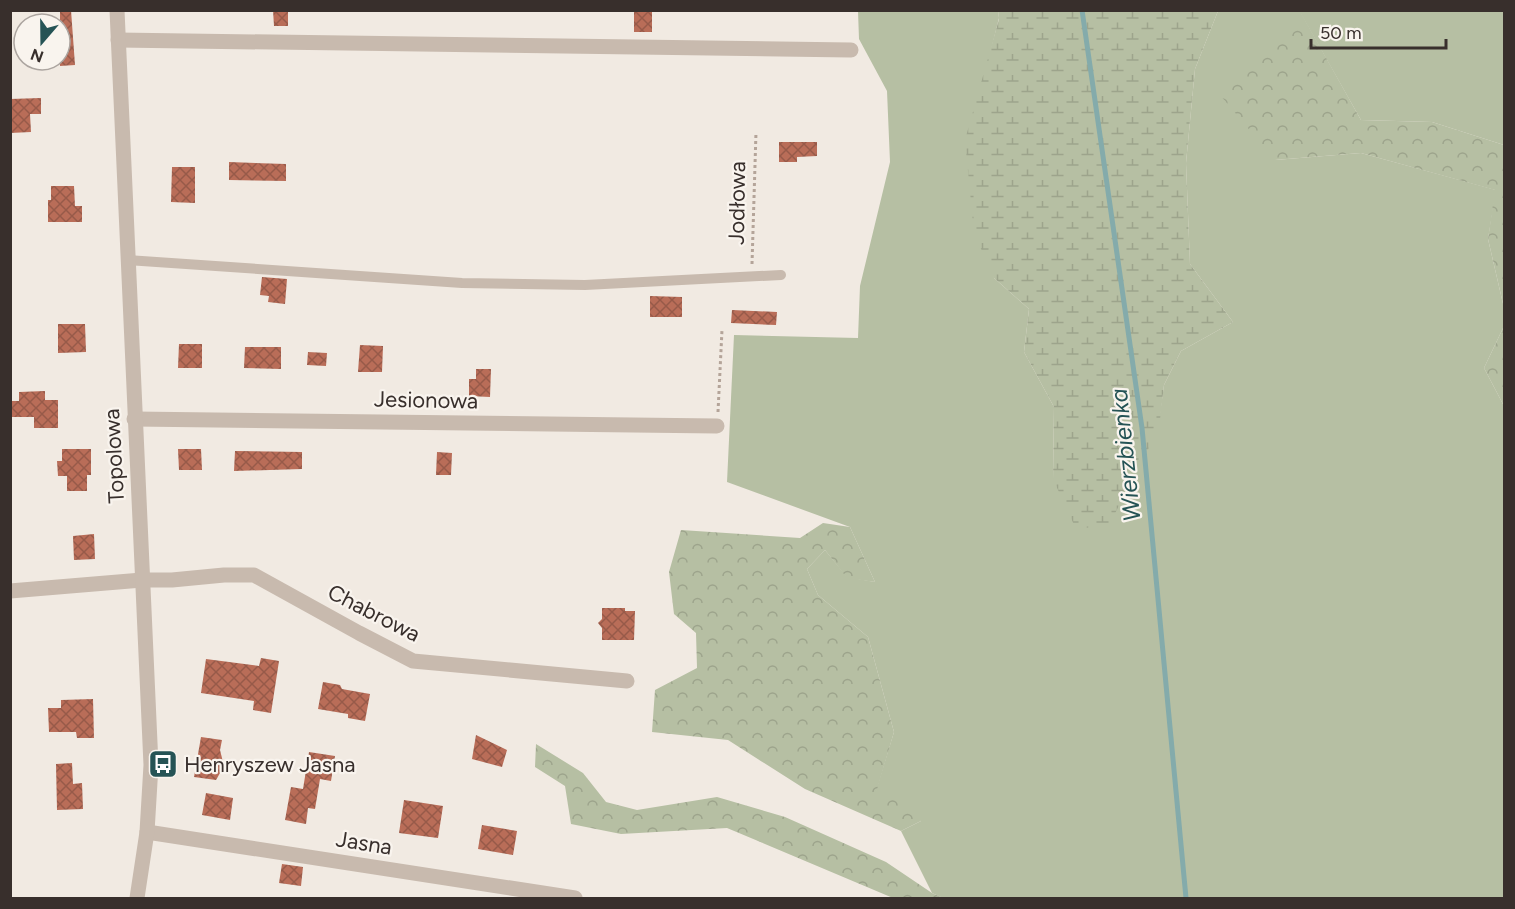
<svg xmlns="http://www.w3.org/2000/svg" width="1515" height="909" viewBox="0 0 1515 909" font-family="Figtree,sans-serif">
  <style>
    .grass { fill: #b6bfa3 }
    .forest { fill: url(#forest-crowns) }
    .wetland { fill: url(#wetland-marsh) }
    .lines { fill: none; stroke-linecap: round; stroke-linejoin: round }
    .stream { stroke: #84abab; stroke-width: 5 }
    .building { fill: url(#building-cross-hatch) }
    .path { stroke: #b4a499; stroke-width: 3; stroke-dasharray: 3 3; stroke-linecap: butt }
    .service { stroke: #c8baae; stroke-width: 10 }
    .minor { stroke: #c8baae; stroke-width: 15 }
    .tertiary { stroke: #c8baae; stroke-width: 15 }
    .labels { text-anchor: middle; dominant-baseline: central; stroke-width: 4.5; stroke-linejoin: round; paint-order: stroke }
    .street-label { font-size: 22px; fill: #382f2c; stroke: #f9f4ee }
    .poi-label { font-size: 22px; fill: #382f2c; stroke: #f9f4ee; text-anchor: start }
    .water-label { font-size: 24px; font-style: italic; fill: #255355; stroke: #f9f4ee }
  </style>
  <defs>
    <pattern id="forest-crowns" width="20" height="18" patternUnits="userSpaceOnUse" patternTransform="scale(1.5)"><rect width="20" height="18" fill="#b6bfa3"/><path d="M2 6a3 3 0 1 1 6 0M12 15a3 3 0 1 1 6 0" fill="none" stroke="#9da48c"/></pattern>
    <pattern id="wetland-marsh" width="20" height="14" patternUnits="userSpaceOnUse" patternTransform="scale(1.5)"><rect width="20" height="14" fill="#b6bfa3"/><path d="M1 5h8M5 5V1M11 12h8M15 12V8" fill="none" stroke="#9da48c"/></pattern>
    <pattern id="building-cross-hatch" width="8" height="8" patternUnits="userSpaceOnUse" patternTransform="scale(1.5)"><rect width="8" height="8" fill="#b96d58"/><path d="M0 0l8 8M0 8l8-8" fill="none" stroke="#975a49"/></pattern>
  </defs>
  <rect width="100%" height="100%" fill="#f1eae2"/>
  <!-- grass -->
  <path class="grass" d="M 858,11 L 998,11 L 999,18 L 985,74 L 994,278 L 1029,309 L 1024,352 L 1054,407 L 1053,479 L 1158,428 L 1164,385 L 1181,351 L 1233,322 L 1190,264 L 1186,163 L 1195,69 L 1218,11 L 1504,11 L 1504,145 L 1432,122 L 1361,120 L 1301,14 L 1275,160 L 1361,153 L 1496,190 L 1488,239 L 1504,308 L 1504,326 L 1484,368 L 1504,406 L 1504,898 L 943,898 L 932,893 L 901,831 L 921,821 L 875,794 L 894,732 L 868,637 L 818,595 L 807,569 L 825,550 L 847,577 L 875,582 L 850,527 L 727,482 L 734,335 L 858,338 L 860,286 L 890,162 L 887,91 L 859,39 Z"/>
  <!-- forest -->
  <path class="forest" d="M 1301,13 L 1361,120 L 1432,122 L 1504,145 L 1504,308 L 1488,239 L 1495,190 L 1361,153 L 1275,160 L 1220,95 Z
    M 1504,326 L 1504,406 L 1484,368 Z
    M 823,523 L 850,527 L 875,582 L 847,578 L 825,550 L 807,569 L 818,595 L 868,637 L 894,732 L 876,793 L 914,799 L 921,821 L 901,831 L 805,789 L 728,740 L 652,732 L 655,690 L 697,668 L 696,633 L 674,614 L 669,572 L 681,530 L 800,538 Z
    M 536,744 L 583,773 L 606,802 L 637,810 L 717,797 L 785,817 L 886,862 L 932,893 L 943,898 L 893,898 L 727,828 L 621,834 L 571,824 L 565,786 L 535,767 Z"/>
  <!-- wetland -->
  <path class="wetland" d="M 998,11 L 1218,11 L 1195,69 L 1186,163 L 1190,264 L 1233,322 L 1181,351 L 1164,385 L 1159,428 L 1109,525 L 1076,529 L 1053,479 L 1054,407 L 1024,352 L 1029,309 L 994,278 L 974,233 L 965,140 L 999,19 Z"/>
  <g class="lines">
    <!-- stream -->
    <path class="stream" d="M 1082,10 L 1142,428 L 1186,898"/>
  </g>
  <!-- building -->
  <path class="building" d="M 60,10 L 71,10 L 75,65 L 60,66 Z
    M 273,10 L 288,10 L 288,26 L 274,26 Z
    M 634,10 L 652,10 L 652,32 L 634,32 Z
    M 41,98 L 41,114 L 30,114 L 31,132 L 10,133 L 10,99 Z
    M 779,142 L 817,142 L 817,156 L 797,157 L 797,162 L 779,162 Z
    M 229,162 L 286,164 L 286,181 L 229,180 Z
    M 172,167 L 195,167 L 195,203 L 171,202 Z
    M 51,186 L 74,186 L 75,206 L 82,206 L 82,222 L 48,222 L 48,200 L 51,200 Z
    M 262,277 L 287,279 L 285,304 L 268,302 L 269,296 L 260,295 Z
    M 650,296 L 682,297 L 682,317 L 650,317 Z
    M 732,310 L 777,312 L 776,325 L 731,323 Z
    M 58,324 L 85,324 L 86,352 L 58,353 Z
    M 179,344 L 202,344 L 202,368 L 178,368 Z
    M 360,345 L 383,346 L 382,372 L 358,372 Z
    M 245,347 L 281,347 L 281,369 L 244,368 Z
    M 308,352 L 327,353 L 326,366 L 307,365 Z
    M 476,369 L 491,369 L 490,397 L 469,396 L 469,379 L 476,379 Z
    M 45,391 L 45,400 L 58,400 L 58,428 L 34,428 L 34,417 L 10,417 L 10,401 L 19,401 L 19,392 Z
    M 62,449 L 91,449 L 91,475 L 87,475 L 87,491 L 67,491 L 67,476 L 58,476 L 57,461 L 62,461 Z
    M 178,449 L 201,449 L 202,470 L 179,470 Z
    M 235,451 L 302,452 L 302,469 L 234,471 Z
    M 437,452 L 452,453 L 451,475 L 436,475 Z
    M 94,534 L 95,559 L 74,560 L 73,536 Z
    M 602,608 L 625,608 L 625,611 L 635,611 L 634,640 L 602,640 L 602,628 L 598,623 L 602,619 Z
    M 261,658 L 279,661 L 271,713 L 253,710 L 254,701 L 201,693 L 206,659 L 259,666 Z
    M 323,682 L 340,685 L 342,689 L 370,694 L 365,721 L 348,718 L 348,714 L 318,709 Z
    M 93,699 L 94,738 L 77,738 L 76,732 L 49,732 L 48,708 L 61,708 L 61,700 Z
    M 476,735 L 507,750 L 502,767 L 472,759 Z
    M 201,737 L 222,740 L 220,750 L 224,766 L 216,780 L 194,777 Z
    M 309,752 L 335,756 L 331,781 L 320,779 L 315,809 L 308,808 L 306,824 L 285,820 L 291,787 L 303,789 Z
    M 72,763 L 73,784 L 82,783 L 83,809 L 57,810 L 56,764 Z
    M 206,793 L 233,798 L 230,820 L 202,815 Z
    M 404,800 L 443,806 L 438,838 L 399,833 Z
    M 482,825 L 517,831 L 513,855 L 478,849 Z
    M 282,864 L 303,867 L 301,886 L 279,883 Z"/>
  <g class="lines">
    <!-- path -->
    <path class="path" d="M 752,264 L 756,132
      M 718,412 L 722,330"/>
    <!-- service -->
    <path class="service" d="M 127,260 L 462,283 L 585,285 L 781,275"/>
    <!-- minor -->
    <path class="minor" d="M 118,40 L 851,50
      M 134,419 L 717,426
      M 10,591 L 142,580 L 172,580 L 224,575 L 254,575 L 359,633 L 413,661 L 627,681
      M 147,832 L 575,898"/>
    <!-- tertiary -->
    <path class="tertiary" d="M 117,10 L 151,765 L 147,832 L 137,898"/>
  </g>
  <!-- icons -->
  <defs>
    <g id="bus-square" transform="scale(1.5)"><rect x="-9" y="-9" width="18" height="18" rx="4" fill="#255355" stroke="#f9f4ee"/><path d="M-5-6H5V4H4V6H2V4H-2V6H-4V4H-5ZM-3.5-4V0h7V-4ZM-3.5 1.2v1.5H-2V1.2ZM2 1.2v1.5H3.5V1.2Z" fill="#fff"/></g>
  </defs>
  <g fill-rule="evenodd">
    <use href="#bus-square" x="163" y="764"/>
  </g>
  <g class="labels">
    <!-- street labels -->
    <g class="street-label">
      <text transform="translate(737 203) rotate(-89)">Jodłowa</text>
      <text transform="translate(426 400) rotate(1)">Jesionowa</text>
      <text transform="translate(114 456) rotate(-93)">Topolowa</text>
      <text transform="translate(374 613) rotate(27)">Chabrowa</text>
      <text transform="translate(364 843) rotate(9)">Jasna</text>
    </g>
    <!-- poi labels -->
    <g class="poi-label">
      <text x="184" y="764">Henryszew Jasna</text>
    </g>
    <!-- water labels -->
    <g class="water-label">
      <text transform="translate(1125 455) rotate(-96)">Wierzbienka</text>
    </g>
  </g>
  <!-- border -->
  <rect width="1515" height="909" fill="none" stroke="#382f2c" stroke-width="24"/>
  <!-- north arrow -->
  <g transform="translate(42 42) rotate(200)"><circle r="28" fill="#f9f4ee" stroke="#aca5a0" stroke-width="1.5"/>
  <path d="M0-4.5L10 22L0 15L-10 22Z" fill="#255355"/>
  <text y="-9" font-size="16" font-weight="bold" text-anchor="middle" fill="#382f2c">N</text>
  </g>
  <!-- scale -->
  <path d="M1311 39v9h135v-9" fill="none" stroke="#382f2c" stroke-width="3"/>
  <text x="1320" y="39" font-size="18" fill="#382f2c" stroke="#f9f4ee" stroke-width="4.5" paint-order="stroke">50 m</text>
</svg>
